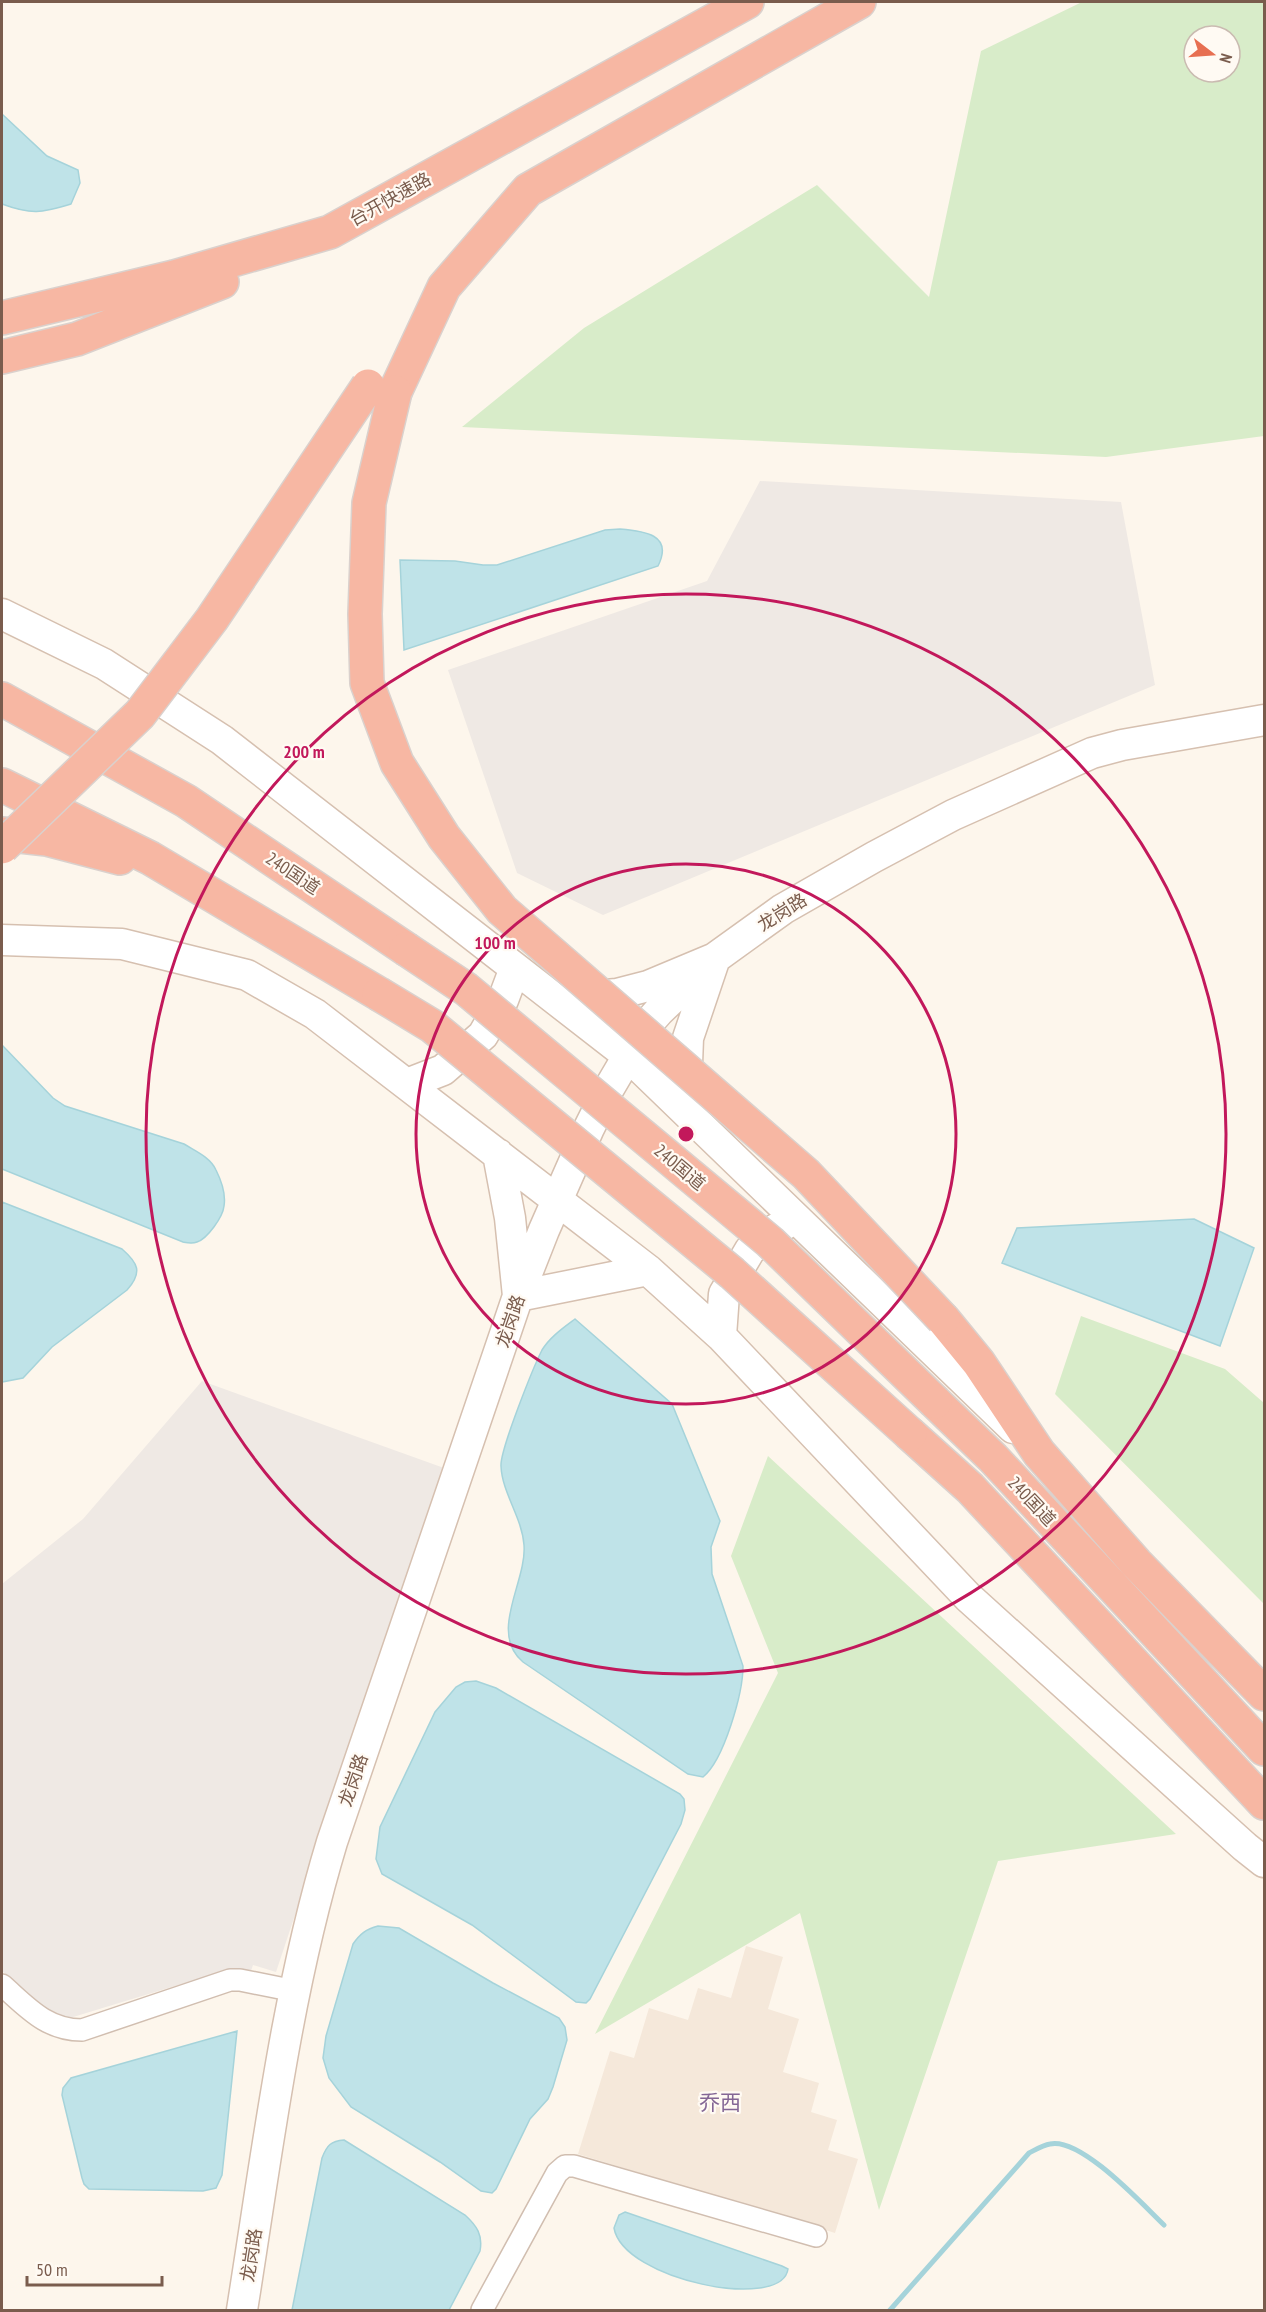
<svg xmlns="http://www.w3.org/2000/svg" width="1266" height="2312" viewBox="0 0 1266 2312" font-family="'PT Sans Narrow','Noto Sans SC',sans-serif">
  <style>
    .residential { fill: #f5e8da }
    .industrial { fill: #efe9e4 }
    .green { fill: #d8ecc9; fill-rule: evenodd }
    .water { fill: #bfe3e8; stroke: #a5d3da; stroke-width: 1.5 }
    .lines { fill: none; stroke-linecap: round; stroke-linejoin: round }
    .stream { stroke: #a5d3da; stroke-width: 5 }
    .street-casing { stroke: #d1beb0; stroke-width: 24 }
    .secondary-casing { stroke: #d6c0b0; stroke-width: 33 }
    .highway-casing { stroke: #dad1cd; stroke-width: 36 }
    .street { stroke: #fff; stroke-width: 21 }
    .secondary { stroke: #fff; stroke-width: 30 }
    .highway { stroke: #f7b7a3; stroke-width: 33 }
    .highway-bridge-casing { stroke: #dad1cd; stroke-width: 36; stroke-linecap: butt }
    .highway-bridge { stroke: #f7b7a3; stroke-width: 33 }
    .ring { fill: none; stroke: #c2185b; stroke-width: 3 }
    .labels { text-anchor: middle; dominant-baseline: central; stroke-width: 4.5; stroke-linejoin: round; paint-order: stroke }
    .street-label { font-size: 18px; fill: #7a5c4d; stroke: #fffaf3 }
    .quarter-label { font-size: 21px; fill: #846695; stroke: #fffaf3 }
    .centre { fill: #c2185b; stroke: #fffaf3; stroke-width: 3 }
    .ring-label { font-size: 18px; text-anchor: middle; font-weight: bold; fill: #c2185b; stroke: #fffaf3; stroke-width: 4.5; stroke-linejoin: round; paint-order: stroke }
  </style>
  <rect width="100%" height="100%" fill="#fdf6ec"/>
  <!-- residential -->
  <path class="residential" d="M 746,1946 L 783,1957 L 768,2009 L 799,2019 L 783,2072 L 819,2083 L 811,2112 L 837,2120 L 828,2150 L 858,2159 L 835,2233 L 578,2154 L 610,2051 L 634,2058 L 649,2008 L 688,2020 L 698,1988 L 731,1998 Z"/>
  <!-- industrial -->
  <path class="industrial" d="M 760,481 L 1121,502 L 1155,685 L 603,915 L 517,873 L 448,670 L 707,581 Z
    M 202,1381 L 444,1468 L 276,1972 L 253,1965 L 250,1974 L 224,1971 L 60,2021 L 2,1971 L 2,1584 L 83,1519 Z"/>
  <!-- green -->
  <path class="green" d="M 1082,2 L 1264,2 L 1264,436 L 1106,457 L 462,427 L 584,328 L 817,185 L 929,297 L 981,51 ZM 1194,36 L 1230,36 L 1230,72 L 1194,72 Z
    M 1081,1316 L 1225,1369 L 1264,1403 L 1264,1604 L 1055,1394 Z
    M 768,1456 L 1176,1834 L 998,1861 L 879,2210 L 800,1913 L 595,2034 L 778,1673 L 731,1556 Z"/>
  <!-- water -->
  <path class="water" d="M 2,114 L 47,156 L 78,170 L 80,183 L 71,204 C 41,213 32,215 2,204 Z
    M 620,529 C 643,531 674,534 658,566 L 404,650 L 400,560 L 455,561 L 483,565 L 497,565 L 605,530 Z
    M 2,1045 L 53,1098 L 65,1106 L 184,1144 C 195,1151 210,1157 216,1170 C 221,1180 226,1194 224,1206 C 223,1217 207,1239 197,1242 C 192,1244 188,1243 183,1242 L 2,1169 Z
    M 2,1202 L 122,1249 C 138,1263 143,1272 127,1290 L 52,1347 L 23,1378 L 2,1382 Z
    M 1194,1219 L 1254,1248 L 1220,1346 L 1002,1263 L 1017,1228 Z
    M 575,1319 L 672,1404 L 720,1521 L 711,1547 L 712,1574 L 743,1666 C 743,1693 724,1760 703,1777 L 688,1774 L 523,1662 C 488,1632 527,1582 524,1545 C 522,1517 502,1493 501,1466 C 500,1450 533,1368 542,1350 C 550,1337 563,1328 575,1319 Z
    M 476,1681 L 496,1688 L 680,1794 L 684,1799 L 685,1810 L 681,1824 L 590,1999 L 586,2003 L 576,2002 L 472,1925 L 382,1874 L 376,1859 L 380,1827 L 435,1712 L 456,1687 L 465,1682 Z
    M 378,1926 L 399,1928 L 493,1983 L 559,2018 L 565,2027 L 567,2040 L 553,2087 L 548,2099 L 530,2119 L 496,2189 L 492,2193 L 481,2191 L 440,2162 L 351,2107 L 329,2078 L 323,2058 L 326,2036 L 353,1944 C 360,1934 366,1929 378,1926 Z
    M 237,2031 L 222,2175 L 216,2188 L 203,2191 L 89,2189 L 84,2184 L 82,2178 L 62,2095 L 63,2088 L 71,2078 Z
    M 344,2140 L 465,2215 C 477,2226 483,2235 480,2251 L 449,2310 L 292,2310 L 322,2158 C 327,2145 331,2141 344,2140 Z
    M 625,2212 L 782,2266 L 788,2269 C 782,2312 623,2280 614,2228 L 619,2215 Z"/>
  <g class="lines">
    <!-- stream -->
    <path class="stream" d="M 890,2310 L 1029,2153 C 1035,2150 1043,2145 1050,2144 C 1081,2137 1142,2204 1164,2225"/>
    <!-- street casing -->
    <g class="street-casing">
      <path id="street" d="M 2,1985 C 27,2007 46,2030 82,2030 L 230,1980 L 240,1980 L 295,1991
        M 482,2310 L 557,2173 L 565,2166 L 574,2166 L 816,2236"/>
    </g>
    <!-- secondary casing -->
    <g class="secondary-casing">
      <path id="secondary" d="M 2,614 L 104,664 L 222,740 L 627,1055 L 1013,1428
        M 2,940 L 122,944 L 247,975 L 315,1014 L 648,1270 L 721,1336 L 968,1597 L 1245,1847 L 1264,1862
        M 581,997 L 617,994 L 648,986 L 715,958 L 688,1038 L 686,1090
        M 407,1084 L 443,1070 L 483,1035 L 503,1000 L 515,968
        M 498,1154 L 510,1218 L 518,1296 L 648,1270
        M 721,1336 L 724,1294 L 750,1250 L 776,1229 L 784,1225
        M 242,2310 C 267,2154 286,1994 332,1842 L 518,1296 L 544,1230 L 589,1128 L 608,1090 L 645,1027 L 659,1011 L 715,958 L 783,909 L 874,857 L 953,815 L 1092,753 L 1122,745 L 1264,720"/>
    </g>
    <!-- highway casing -->
    <g class="highway-casing">
      <path id="highway" d="M 2,318 L 174,277 L 330,232 L 747,2
        M 2,357 L 77,339 L 222,282
        M 395,392 L 444,287 L 528,190 L 859,2
        M 2,699 L 186,801 L 406,949
        M 2,785 L 150,858 L 379,994
        M 2,834 L 47,839 L 120,858
        M 943,1319 L 979,1363 L 1039,1453 L 1136,1563 L 1264,1694
        M 935,1402 L 993,1458 L 1264,1749
        M 910,1434 L 970,1488 L 1264,1803"/>
    </g>
    <!-- street -->
    <use href="#street" class="street"/>
    <!-- secondary -->
    <use href="#secondary" class="secondary"/>
    <!-- highway -->
    <use href="#highway" class="highway"/>
    <!-- highway-bridge casing -->
    <g class="highway-bridge-casing">
      <path id="highway-bridge" d="M 395,392 L 369,503 L 365,614 L 367,683 L 397,763 L 444,837 L 502,910 L 806,1174 L 943,1319
        M 2,847 L 140,714 L 212,619 L 368,386
        M 406,949 L 466,989 L 770,1242 L 935,1402
        M 379,994 L 432,1026 L 732,1273 L 910,1434"/>
    </g>
    <!-- highway-bridge -->
    <use href="#highway-bridge" class="highway-bridge"/>
  </g>
  <!-- distance rings -->
  <g class="ring">
    <circle cx="686" cy="1134" r="270"/>
    <circle cx="686" cy="1134" r="540"/>
  </g>
  <g class="labels">
    <!-- street labels -->
    <g class="street-label">
      <text transform="translate(390 199) rotate(-29)">台开快速路</text>
      <text transform="translate(293 873) rotate(34)">240国道</text>
      <text transform="translate(782 912) rotate(-32)">龙岗路</text>
      <text transform="translate(680 1167) rotate(40)">240国道</text>
      <text transform="translate(510 1321) rotate(-71)">龙岗路</text>
      <text transform="translate(1032 1501) rotate(47)">240国道</text>
      <text transform="translate(353 1780) rotate(-71)">龙岗路</text>
      <text transform="translate(251 2255) rotate(-81)">龙岗路</text>
    </g>
    <!-- quarter labels -->
    <g class="quarter-label">
      <text x="720" y="2102">乔西</text>
    </g>
  </g>
  <circle cx="686" cy="1134" r="9" class="centre"/>
  <g class="ring-label">
    <text x="304" y="758">200 m</text>
    <text x="495" y="949">100 m</text>
  </g>
  <!-- border -->
  <rect width="1266" height="2312" fill="none" stroke="#7a5c4d" stroke-width="6"/>
  <!-- north arrow -->
  <g transform="translate(1212 54) rotate(107)"><circle r="28" fill="#fffaf3" stroke="#cabbb1" stroke-width="1.5"/>
  <path d="M0-4.5L10 22L0 15L-10 22Z" fill="#e76f51"/>
  <text y="-9" font-size="16" font-weight="bold" text-anchor="middle" fill="#7a5c4d">N</text>
  </g>
  <!-- scale -->
  <path d="M27 2276v9h135v-9" fill="none" stroke="#7a5c4d" stroke-width="3"/>
  <text x="36" y="2276" font-size="18" fill="#7a5c4d" stroke="#fffaf3" stroke-width="4.5" paint-order="stroke">50 m</text>
</svg>
